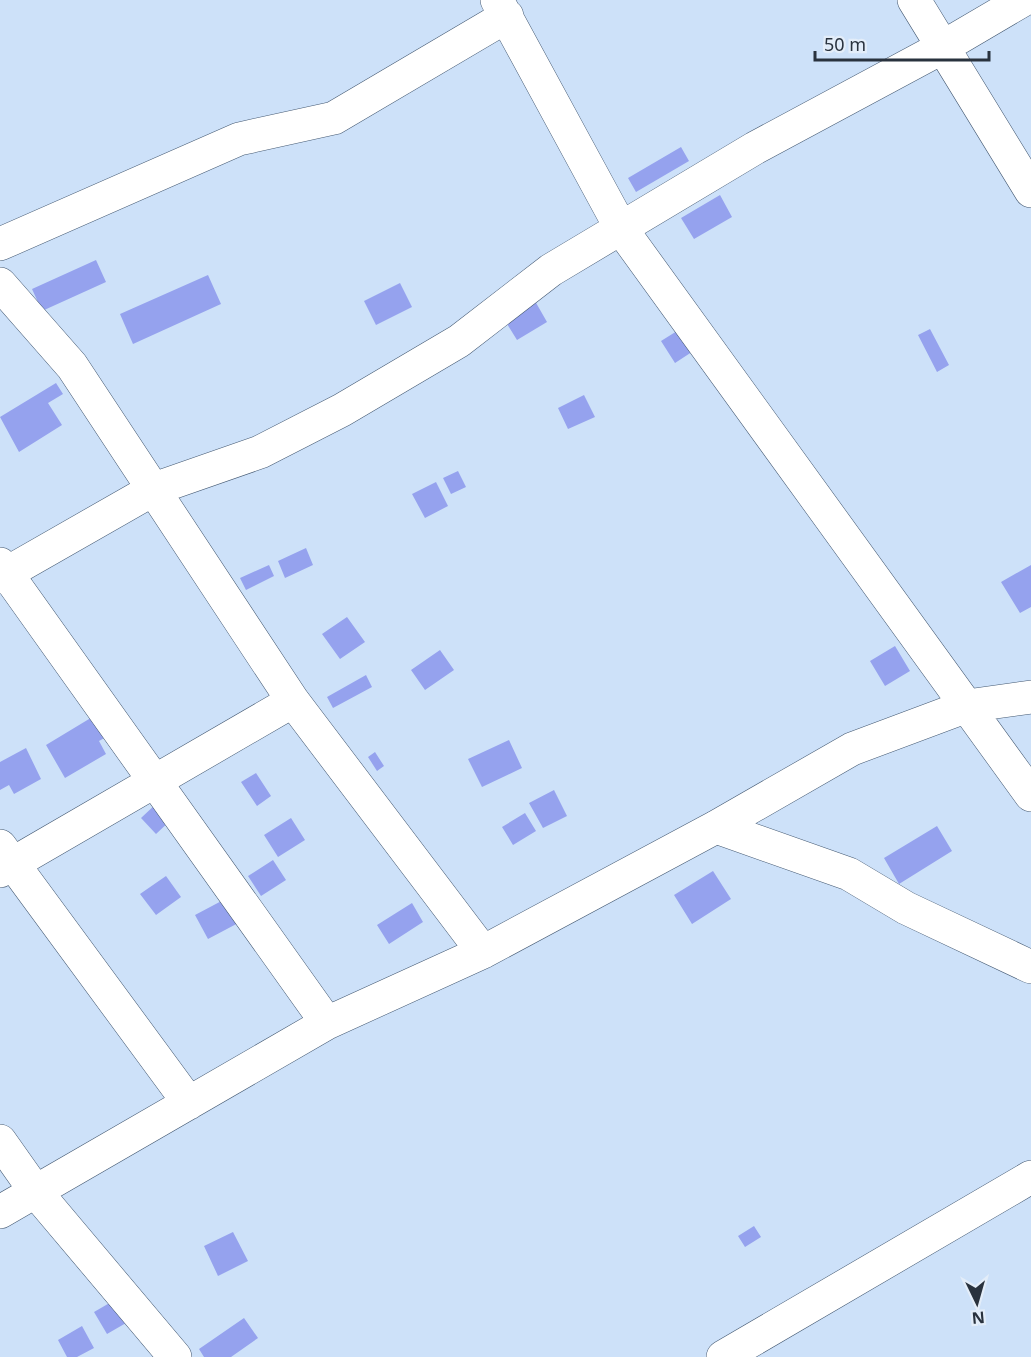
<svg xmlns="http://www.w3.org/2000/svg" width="1031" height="1357" viewBox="0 0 1031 1357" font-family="'Noto Sans',sans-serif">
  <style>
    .building { fill: #95a2ee }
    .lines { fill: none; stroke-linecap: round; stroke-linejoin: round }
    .minor-casing { stroke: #445972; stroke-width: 34 }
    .minor { stroke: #fff; stroke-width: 33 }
  </style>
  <rect width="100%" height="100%" fill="#cde1f9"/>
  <!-- building -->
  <path class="building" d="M 681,147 L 689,161 L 636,192 L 628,178 Z
    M 720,195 L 732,217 L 694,239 L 681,218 Z
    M 96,260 L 106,282 L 42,311 L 32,289 Z
    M 208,275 L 221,304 L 133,344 L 120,314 Z
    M 400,283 L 412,307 L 376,325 L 364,301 Z
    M 535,301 L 547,322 L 517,340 L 504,319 Z
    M 685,326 L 698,348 L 675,363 L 661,341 Z
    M 930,329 L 949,365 L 937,372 L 918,335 Z
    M 56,383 L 63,394 L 48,403 L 62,425 L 19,452 L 0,417 Z
    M 584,395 L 595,417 L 568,429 L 558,408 Z
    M 458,471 L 466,487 L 451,494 L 443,478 Z
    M 436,482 L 448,506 L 425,518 L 412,494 Z
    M 306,548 L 313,565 L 285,578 L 278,561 Z
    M 269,565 L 274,576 L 246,590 L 240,578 Z
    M 1031,565 L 1031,607 L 1020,613 L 1001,582 Z
    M 347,617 L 365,642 L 340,659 L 322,634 Z
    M 895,646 L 910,671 L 885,686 L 870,661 Z
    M 440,650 L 454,670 L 425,690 L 411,670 Z
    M 366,675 L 372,687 L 333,708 L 327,697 Z
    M 94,716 L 106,737 L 99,741 L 106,754 L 65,778 L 46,745 Z
    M 509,740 L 522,768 L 482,787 L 468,759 Z
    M 26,748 L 41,779 L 14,794 L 9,785 L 0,790 L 0,762 Z
    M 375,752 L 384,766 L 377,771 L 368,757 Z
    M 256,773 L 271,796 L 257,806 L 241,782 Z
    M 554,790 L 567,816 L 543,828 L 529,803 Z
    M 157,803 L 172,819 L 156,834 L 141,818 Z
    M 525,813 L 536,831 L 513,845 L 502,827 Z
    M 291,818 L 305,840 L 278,857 L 264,835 Z
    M 937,826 L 952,851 L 899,884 L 884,858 Z
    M 273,860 L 286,880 L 261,896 L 248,876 Z
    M 713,871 L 731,899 L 692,924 L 674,895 Z
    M 166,876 L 181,897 L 156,915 L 140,894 Z
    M 229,897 L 242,921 L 208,939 L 195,915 Z
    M 412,903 L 423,922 L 389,944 L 377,925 Z
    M 754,1226 L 761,1237 L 745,1247 L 738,1236 Z
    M 233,1232 L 248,1261 L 218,1276 L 204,1246 Z
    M 113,1301 L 126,1323 L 107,1334 L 94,1312 Z
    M 244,1318 L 258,1338 L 231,1357 L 204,1357 L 199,1349 Z
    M 82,1326 L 94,1348 L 77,1357 L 67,1357 L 58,1340 Z"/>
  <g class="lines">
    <!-- minor casing -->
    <g class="minor-casing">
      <path id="minor" d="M 497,0 L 622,230 L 1031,795
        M 914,0 L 1031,191
        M 0,244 L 239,139 L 334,118 L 507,16
        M 0,284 L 72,366 L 293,701 L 483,952
        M 0,564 L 327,1023
        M 0,577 L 154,489 L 260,452 L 342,410 L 459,341 L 551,270 L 755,148 L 943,47 L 1023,0
        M 716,827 L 849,874 L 906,908 L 1031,967
        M 0,846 L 189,1103
        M 0,871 L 293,701
        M 0,1141 L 36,1192 L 175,1357
        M 0,1212 L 327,1023 L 483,952 L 716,827 L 852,749 L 967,706 L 1031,697
        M 723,1357 L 1031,1177"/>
    </g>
    <!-- minor -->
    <use href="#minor" class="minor"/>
  </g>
  <!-- north arrow -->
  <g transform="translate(977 1303) rotate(175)" stroke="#e3edf9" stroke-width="4.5" paint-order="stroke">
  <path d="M0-4.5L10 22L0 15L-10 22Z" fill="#29323e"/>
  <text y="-9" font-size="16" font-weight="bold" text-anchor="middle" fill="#29323e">N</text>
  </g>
  <!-- scale -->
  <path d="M815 51v9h174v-9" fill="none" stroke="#29323e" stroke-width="3"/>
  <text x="824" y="51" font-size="18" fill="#29323e" stroke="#e3edf9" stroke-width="4.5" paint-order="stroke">50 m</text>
</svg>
